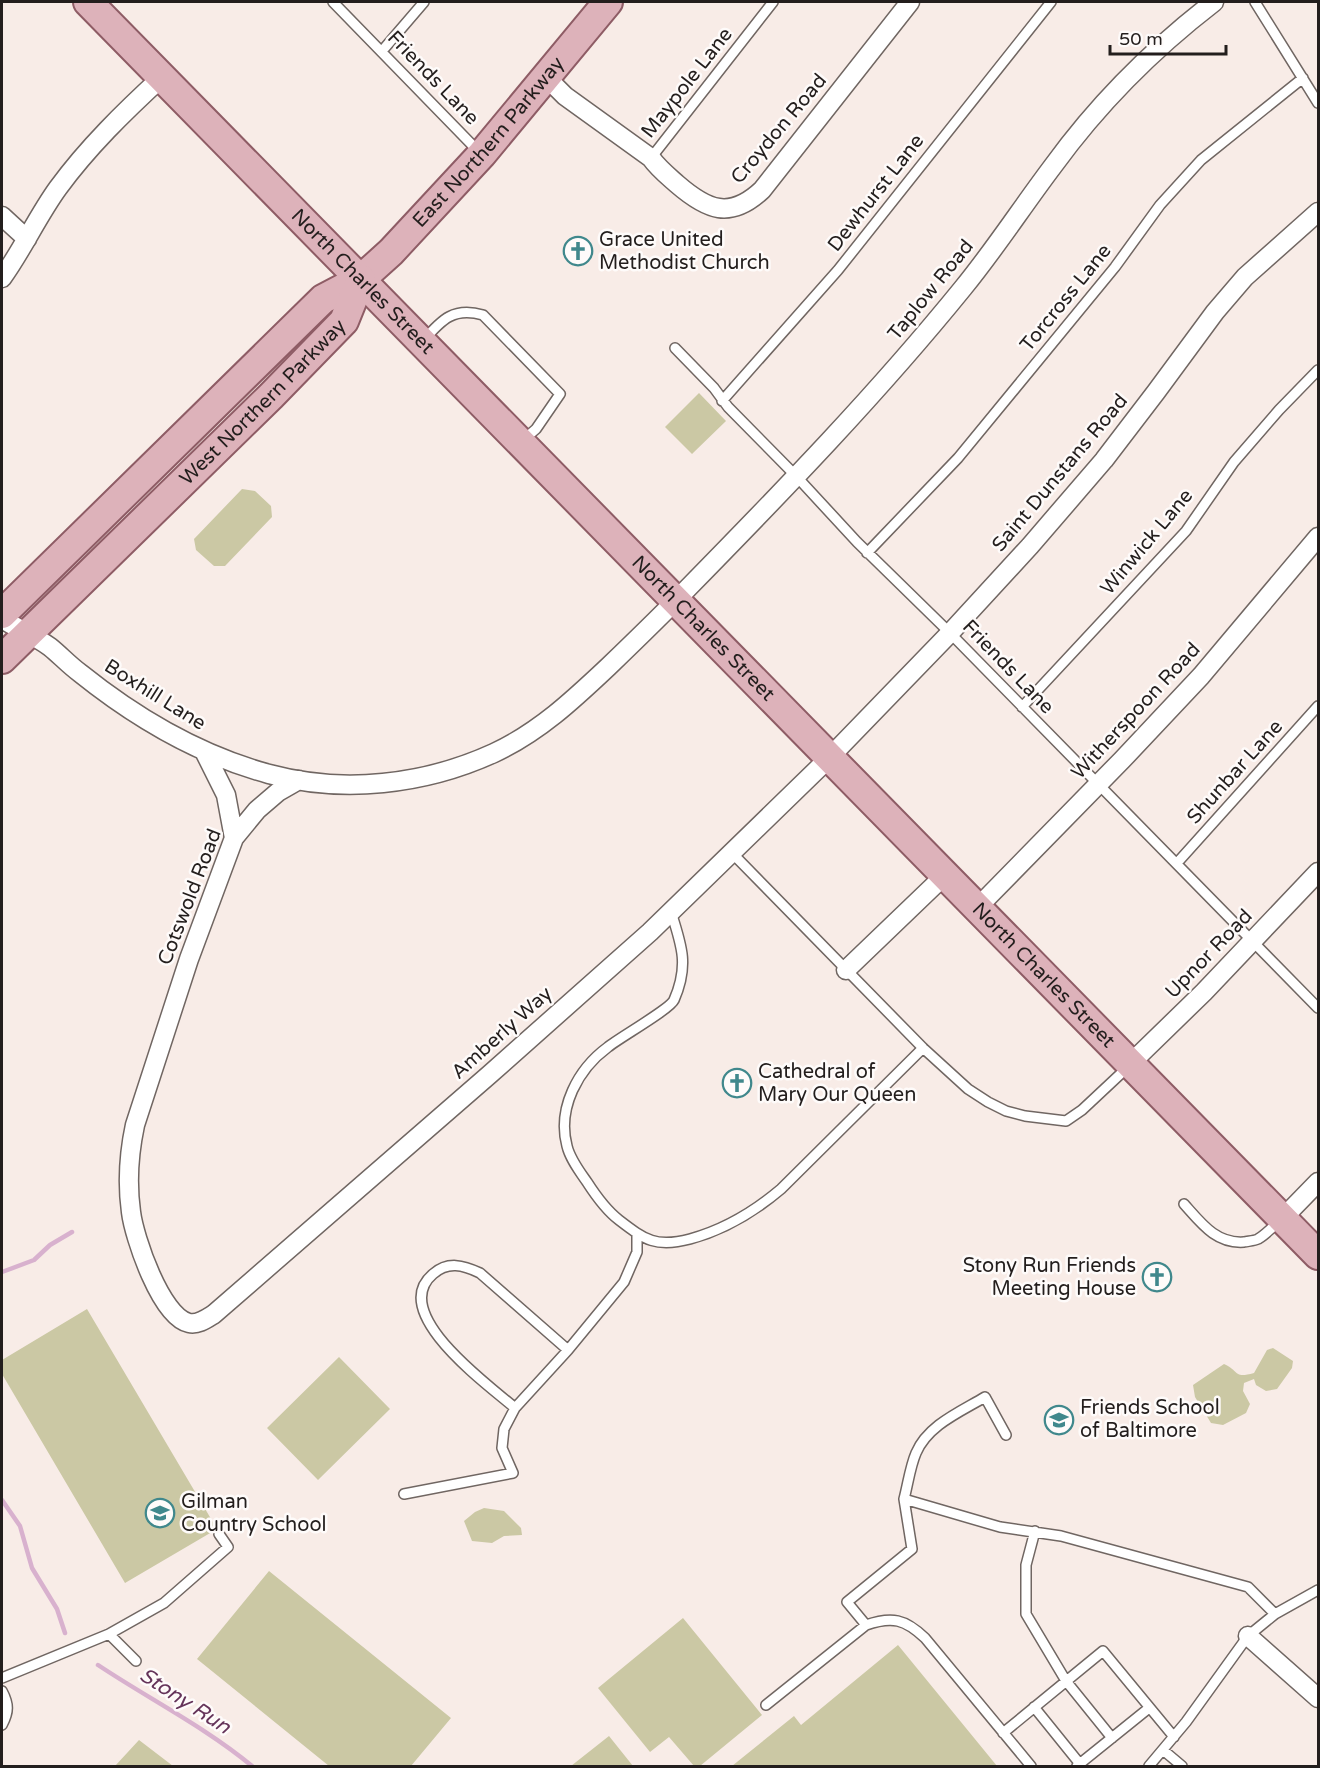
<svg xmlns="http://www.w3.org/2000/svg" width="1320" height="1768" viewBox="0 0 1320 1768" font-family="'Varela Round',sans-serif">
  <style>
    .green { fill: #cbc8a4 }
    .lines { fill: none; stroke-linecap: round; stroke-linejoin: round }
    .stream { stroke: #d8b1ce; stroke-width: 4.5 }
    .lane-casing { stroke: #706662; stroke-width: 12 }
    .street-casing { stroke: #706662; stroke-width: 21 }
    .primary-casing { stroke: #8e5c65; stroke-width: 32 }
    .lane { stroke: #fff; stroke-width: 9 }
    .street { stroke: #fff; stroke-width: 18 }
    .primary { stroke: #ddb2ba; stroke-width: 28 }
    .labels { text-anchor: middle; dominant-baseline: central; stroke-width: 5; stroke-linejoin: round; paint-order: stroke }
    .street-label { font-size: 20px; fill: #231e1d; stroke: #fefbfa }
    .poi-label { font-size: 20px; fill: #231e1d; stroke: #fefbfa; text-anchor: start }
    .water-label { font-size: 21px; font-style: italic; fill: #65345a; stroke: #fefbfa }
  </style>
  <rect width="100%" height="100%" fill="#f8ece7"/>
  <!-- green -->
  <path class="green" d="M 699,393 L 726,421 L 692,454 L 665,427 Z
    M 242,489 L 255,491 L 271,506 L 272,517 L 225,566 L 214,566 L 196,550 L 194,539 Z
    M 87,1309 L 217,1529 L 125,1583 L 2,1374 L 2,1360 Z
    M 1273,1348 L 1293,1361 L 1292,1368 L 1277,1389 L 1266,1391 L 1256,1385 L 1254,1379 L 1244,1383 L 1243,1391 L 1250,1404 L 1246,1413 L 1223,1425 L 1211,1423 L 1195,1397 L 1193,1385 L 1224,1364 C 1240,1371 1233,1379 1254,1373 L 1267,1350 Z
    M 339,1357 L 390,1409 L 318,1480 L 267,1428 Z
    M 484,1508 L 504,1511 L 521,1528 L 522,1535 L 504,1536 L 492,1543 L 472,1541 L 464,1521 L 475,1512 Z
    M 269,1571 L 451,1718 L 411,1766 L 329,1766 L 197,1659 Z
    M 683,1618 L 762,1715 L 700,1766 L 694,1766 L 669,1737 L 650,1752 L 598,1688 Z
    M 898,1645 L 997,1766 L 732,1766 L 794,1716 L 801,1725 Z
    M 609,1736 L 633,1766 L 571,1766 Z
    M 139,1740 L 173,1766 L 115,1766 Z"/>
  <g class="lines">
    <!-- stream -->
    <path class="stream" d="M 2,1272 L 34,1260 L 50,1245 L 72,1232
      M 2,1500 L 20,1526 L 32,1568 L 57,1609 L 65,1633
      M 98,1665 C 149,1699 205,1727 252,1766"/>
    <!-- lane casing -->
    <g class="lane-casing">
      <path id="lane" d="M 333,2 L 480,153
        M 1255,2 L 1318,103
        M 382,51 L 424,2
        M 651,158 L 773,2
        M 424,340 C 442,319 454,307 483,315 L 560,394 L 536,429 L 522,441
        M 675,348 L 714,388 L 728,407 L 797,477 L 857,542 L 950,633 L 1318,1008
        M 722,401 L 838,270 L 1051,2
        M 867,553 L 958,458 L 1115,267 L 1160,205 L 1201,160 L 1303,78
        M 1022,707 L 1186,531 L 1234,462 L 1279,410 L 1318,370
        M 732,853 L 923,1048 L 968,1089 L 988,1102 L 1006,1111 L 1025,1116 L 1066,1121 L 1082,1110 L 1129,1066
        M 1177,863 L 1318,706
        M 671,912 C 682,946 689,966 674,1000 C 670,1009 619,1038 608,1047 C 578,1069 557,1108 567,1146 C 570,1159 580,1172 587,1182 C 596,1196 606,1210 619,1220 C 645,1240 656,1248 690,1239 C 723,1230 755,1211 781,1189 L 923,1048
        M 1184,1204 C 1201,1223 1216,1244 1244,1242 C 1248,1241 1254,1241 1258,1239 C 1265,1235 1273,1227 1279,1221
        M 515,1408 C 490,1386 387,1313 433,1274 C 448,1261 463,1265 480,1273 L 568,1350
        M 404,1494 L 513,1473 L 502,1448 L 504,1429 L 515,1408 L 568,1350 L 624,1282 L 637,1252 L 637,1234
        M 904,1499 C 908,1484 910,1467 916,1453 C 928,1425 960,1412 985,1397 L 1006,1435
        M 1035,1531 L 1026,1565 L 1026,1614 L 1066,1681 L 1112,1738
        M 866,1625 L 847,1602 L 912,1549 L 904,1499 L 1000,1527 L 1061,1536 L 1248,1587 L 1275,1614
        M 109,1634 L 136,1661
        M 2,1678 L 109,1634 L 164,1603 L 228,1547 L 219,1534
        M 2,1691 C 9,1704 9,1712 2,1725
        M 766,1705 L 866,1625 C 892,1616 905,1619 925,1638 L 1031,1766
        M 1034,1707 L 1080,1764
        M 1003,1733 L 1103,1651 L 1174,1737
        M 1163,1750 L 1182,1766
        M 1077,1766 L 1149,1708
        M 1149,1766 L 1186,1722 L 1248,1636 L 1275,1614 L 1318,1590"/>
    </g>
    <!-- street casing -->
    <g class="street-casing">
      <path id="street" d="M 547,78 L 565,96 L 651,158 C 658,168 668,176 677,184 C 707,210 730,220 762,190 L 910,2
        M 2,216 L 27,239
        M 2,278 C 23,249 37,217 58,188 C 88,147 125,111 162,77
        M 2,619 C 17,628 35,636 50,647 C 60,655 69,665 80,673 C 136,718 199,755 269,774 C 343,794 424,785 494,753 C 539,732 573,700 608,667 C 635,641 662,615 688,588 C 783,491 877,394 963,288 C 995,249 1022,207 1053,166 C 1098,104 1153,49 1214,2
        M 205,753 L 226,795 L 234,838
        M 299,780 L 278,792 L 257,810 L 234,838 L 189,959 L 135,1125 C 129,1153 127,1183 131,1212 C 134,1237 161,1317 189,1323 C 198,1325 206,1319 214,1314 L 489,1075 L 650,932 L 829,758 L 950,633 L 1030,546 L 1104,460 L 1156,392 L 1215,312 L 1245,277 L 1318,212
        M 977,908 L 1122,760 L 1201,676 L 1318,537
        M 846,970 L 945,875
        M 1130,1064 L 1204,992 L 1318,872
        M 1282,1219 L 1318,1182
        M 1248,1636 L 1318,1698"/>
    </g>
    <!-- primary casing -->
    <g class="primary-casing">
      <g id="primary">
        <path id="s1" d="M 88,2 L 1318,1255"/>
        <path id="s2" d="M 2,614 L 323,299 L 361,279 L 391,252 L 482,154 L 608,2"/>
        <path id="s3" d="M 2,659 L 271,396 L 344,321 L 361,279"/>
      </g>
    </g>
    <!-- lane -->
    <use href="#lane" class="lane"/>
    <!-- street -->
    <use href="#street" class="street"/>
    <!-- primary -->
    <use href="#primary" class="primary"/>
  </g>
  <!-- icons -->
  <defs>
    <g id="church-ring" transform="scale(1.5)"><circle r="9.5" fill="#fefbfa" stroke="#40888c" stroke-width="1.5"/><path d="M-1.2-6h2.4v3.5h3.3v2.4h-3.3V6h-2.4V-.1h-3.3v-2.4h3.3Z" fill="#40888c"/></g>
    <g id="school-ring" transform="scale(1.5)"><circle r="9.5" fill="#fefbfa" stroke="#40888c" stroke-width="1.5"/><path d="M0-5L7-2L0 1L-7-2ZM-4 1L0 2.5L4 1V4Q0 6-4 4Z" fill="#40888c"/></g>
  </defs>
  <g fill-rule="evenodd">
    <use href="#church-ring" x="578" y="251"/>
    <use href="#church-ring" x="737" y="1083"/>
    <use href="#church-ring" x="1157" y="1277"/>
    <use href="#school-ring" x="1059" y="1420"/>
    <use href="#school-ring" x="160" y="1513"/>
  </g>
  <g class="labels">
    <!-- street labels -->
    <g class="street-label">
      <text transform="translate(433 78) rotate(46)">Friends Lane</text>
      <text transform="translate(687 83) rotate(-52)">Maypole Lane</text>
      <text transform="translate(779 129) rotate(-50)">Croydon Road</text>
      <text stroke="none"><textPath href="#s2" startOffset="680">East Northern Parkway</textPath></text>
      <text transform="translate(876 193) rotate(-52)">Dewhurst Lane</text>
      <text stroke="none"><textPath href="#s1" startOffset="392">North Charles Street</textPath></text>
      <text transform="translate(931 290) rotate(-51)">Taplow Road</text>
      <text transform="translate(1066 298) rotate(-51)">Torcross Lane</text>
      <text stroke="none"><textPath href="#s3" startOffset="366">West Northern Parkway</textPath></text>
      <text transform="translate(1060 473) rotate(-50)">Saint Dunstans Road</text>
      <text transform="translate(1147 542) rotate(-50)">Winwick Lane</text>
      <text stroke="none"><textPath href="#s1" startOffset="878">North Charles Street</textPath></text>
      <text transform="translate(1008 667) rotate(46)">Friends Lane</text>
      <text transform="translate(155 695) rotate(32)">Boxhill Lane</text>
      <text transform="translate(1136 711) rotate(-47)">Witherspoon Road</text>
      <text transform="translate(1235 772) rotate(-48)">Shunbar Lane</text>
      <text transform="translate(190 897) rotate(-69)">Cotswold Road</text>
      <text transform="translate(1209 954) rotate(-46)">Upnor Road</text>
      <text stroke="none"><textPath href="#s1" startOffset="1364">North Charles Street</textPath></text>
      <text transform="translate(502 1033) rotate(-42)">Amberly Way</text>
    </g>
    <!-- poi labels -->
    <g class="poi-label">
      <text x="599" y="240">Grace United<tspan x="599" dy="23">Methodist Church</tspan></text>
      <text x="758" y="1072">Cathedral of<tspan x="758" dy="23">Mary Our Queen</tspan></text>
      <text x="1136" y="1266" text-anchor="end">Stony Run Friends<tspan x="1136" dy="23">Meeting House</tspan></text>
      <text x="1080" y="1408">Friends School<tspan x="1080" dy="23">of Baltimore</tspan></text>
      <text x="181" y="1502">Gilman<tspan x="181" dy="23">Country School</tspan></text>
    </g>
    <!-- water labels -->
    <g class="water-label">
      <text transform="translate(185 1701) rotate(33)">Stony Run</text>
    </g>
  </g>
  <!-- border -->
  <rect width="1320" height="1768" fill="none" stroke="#231e1d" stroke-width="6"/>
  <!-- scale -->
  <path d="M1110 45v9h116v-9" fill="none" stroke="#231e1d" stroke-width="3"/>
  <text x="1119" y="45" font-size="18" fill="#231e1d" stroke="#fefbfa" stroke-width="4.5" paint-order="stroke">50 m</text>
</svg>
